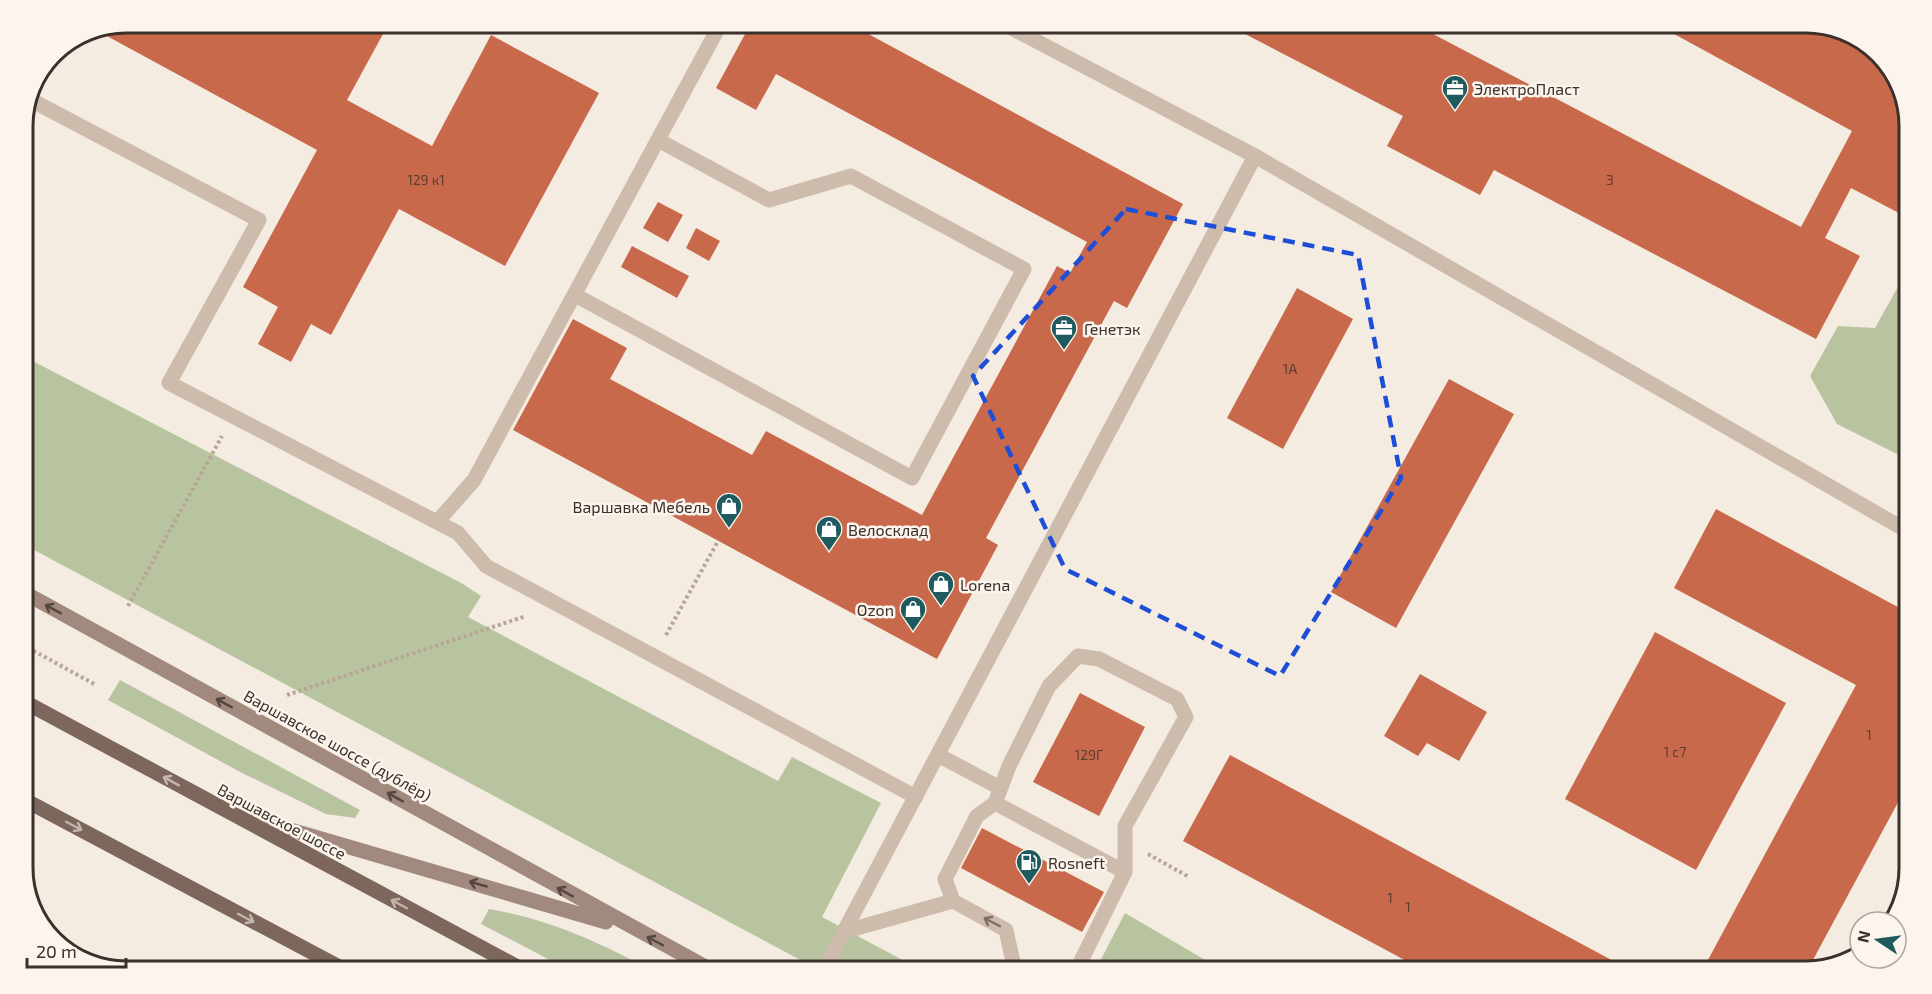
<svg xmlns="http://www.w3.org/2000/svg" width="1932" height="994" viewBox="0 0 1932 994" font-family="'Exo 2',sans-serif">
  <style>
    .green { fill: #b8c4a0 }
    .building { fill: #c8694b }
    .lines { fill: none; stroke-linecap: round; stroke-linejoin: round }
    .path { stroke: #b9a596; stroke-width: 4; stroke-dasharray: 3 3; stroke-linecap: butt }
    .service { stroke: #cdbbac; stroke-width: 15 }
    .minor { stroke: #cdbbac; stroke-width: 15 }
    .secondary { stroke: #a18a7d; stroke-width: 15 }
    .primary { stroke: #7d675c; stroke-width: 15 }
    .oneway { stroke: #544640 }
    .oneway2 { stroke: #c2b5ac }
    .oneway3 { stroke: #7d6f65 }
    .marked { fill: none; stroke: #1d4ed8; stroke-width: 4.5; stroke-dasharray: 12 8; stroke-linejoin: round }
    .labels { text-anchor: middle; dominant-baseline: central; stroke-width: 5; stroke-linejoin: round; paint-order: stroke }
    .number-label { font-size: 14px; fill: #5e3e33 }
    .poi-label { font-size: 16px; fill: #3b302b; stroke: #fbf5ee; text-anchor: start }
    .street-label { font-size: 16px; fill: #3b302b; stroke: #fbf5ee }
    .rim { fill: none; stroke: #3b302b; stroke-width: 3 }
  </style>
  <rect width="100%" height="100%" fill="#f4ebe1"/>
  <!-- green -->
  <path class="green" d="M 1909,267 L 1909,460 L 1837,424 L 1810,376 L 1838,326 L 1875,328 Z
    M 23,356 L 463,584 L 481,596 L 468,617 L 778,781 L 792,757 L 881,803 L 822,917 L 923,971 L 821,971 L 23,544 Z
    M 120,680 L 360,810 L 355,818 L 326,814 L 242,773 L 108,700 Z
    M 489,909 C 552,920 598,942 653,971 L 571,971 L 481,924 Z
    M 1125,913 L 1224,971 L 1095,971 Z"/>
  <!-- building -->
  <path class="building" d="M 126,23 L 389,23 L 347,100 L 432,146 L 491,35 L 599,93 L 505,266 L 399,209 L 331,335 L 311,324 L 291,362 L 258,344 L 278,307 L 243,287 L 317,150 L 94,29 Z
    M 751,23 L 848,23 L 1183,204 L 1127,308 L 1114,301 L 986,538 L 998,545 L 937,659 L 513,430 L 573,319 L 627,348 L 610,379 L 752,455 L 766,431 L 922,515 L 1057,266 L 1070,273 L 1087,242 L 776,74 L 756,110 L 716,88 Z
    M 1224,23 L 1412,23 L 1801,227 L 1852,131 L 1654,23 L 1806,23 L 1852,33 L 1892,69 L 1909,119 L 1909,194 L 1899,213 L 1851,188 L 1825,238 L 1860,256 L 1816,339 L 1494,170 L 1480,195 L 1387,146 L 1403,116 Z
    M 658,202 L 683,215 L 668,242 L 643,228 Z
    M 696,228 L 720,241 L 709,261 L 686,248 Z
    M 632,246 L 689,276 L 677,298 L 621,267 Z
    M 1297,288 L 1353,319 L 1283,449 L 1227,418 Z
    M 1449,379 L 1514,414 L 1396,628 L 1331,592 Z
    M 1716,509 L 1909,613 L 1909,782 L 1807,971 L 1702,971 L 1856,685 L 1674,588 Z
    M 1655,632 L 1786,703 L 1696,870 L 1565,799 Z
    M 1420,674 L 1487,712 L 1459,761 L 1427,743 L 1418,756 L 1384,736 Z
    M 1080,693 L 1145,727 L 1099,816 L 1033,782 Z
    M 1230,755 L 1632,971 L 1425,971 L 1183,841 Z
    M 982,828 L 1104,892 L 1082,932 L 961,868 Z"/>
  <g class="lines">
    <!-- path -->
    <path class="path" d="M 128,606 L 222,436
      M 666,635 L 718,541
      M 23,645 L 96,685
      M 287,695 L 526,616
      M 1148,854 L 1189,877"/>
    <!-- service -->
    <path class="service" d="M 31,100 L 259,220 L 169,383 L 458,533 L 486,566 L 916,797
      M 575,295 L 912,478 L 1024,269 L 851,176 L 769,200 L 658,140
      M 437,522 L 474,480 L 721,23
      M 938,755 L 1000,788
      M 953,901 L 945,879 L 977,816 L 995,803
      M 846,931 L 953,901 L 1006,930 L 1015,971
      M 823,971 L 1255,156
      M 1076,971 L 1125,872 L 1125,826 L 1186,717 L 1177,699 L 1099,659 L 1078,656 L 1049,686 L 1009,766 L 995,803 L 1125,872"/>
    <!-- minor -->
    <path class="minor" d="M 1002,23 L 1255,156 L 1909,532"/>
    <!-- secondary -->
    <path class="secondary" d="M 23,592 L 713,971
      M 243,816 L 606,922"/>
    <!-- primary -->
    <path class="primary" d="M 23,701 L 525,971
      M 23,799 L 347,971"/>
  </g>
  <!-- one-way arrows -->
  <defs><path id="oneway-shaft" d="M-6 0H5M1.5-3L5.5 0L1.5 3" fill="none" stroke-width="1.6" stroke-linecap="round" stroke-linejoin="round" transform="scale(1.5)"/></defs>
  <g class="oneway">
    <use href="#oneway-shaft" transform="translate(53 609) rotate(-151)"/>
    <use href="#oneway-shaft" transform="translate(224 703) rotate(-151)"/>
    <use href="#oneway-shaft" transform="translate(395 797) rotate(-151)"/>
    <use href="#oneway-shaft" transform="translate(478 884) rotate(-164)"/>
    <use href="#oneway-shaft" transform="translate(565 892) rotate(-151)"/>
    <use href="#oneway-shaft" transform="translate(655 941) rotate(-152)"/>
  </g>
  <g class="oneway2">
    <use href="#oneway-shaft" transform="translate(171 781) rotate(-151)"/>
    <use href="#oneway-shaft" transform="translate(74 826) rotate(28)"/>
    <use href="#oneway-shaft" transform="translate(399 904) rotate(-152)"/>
    <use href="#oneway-shaft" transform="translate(246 918) rotate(28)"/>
  </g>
  <use class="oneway3" href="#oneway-shaft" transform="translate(992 922) rotate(-152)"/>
  <!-- marked area -->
  <path class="marked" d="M 1126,209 L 1358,255 L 1401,478 L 1280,676 L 1065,569 L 973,376 Z"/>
  <!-- icons -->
  <defs>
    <g id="office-pin" transform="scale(1.35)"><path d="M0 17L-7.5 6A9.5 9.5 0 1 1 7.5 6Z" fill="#1f5a5e" stroke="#fbf5ee"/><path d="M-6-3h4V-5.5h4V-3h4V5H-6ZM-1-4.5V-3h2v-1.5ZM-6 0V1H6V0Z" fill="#fff"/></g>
    <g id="shop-pin" transform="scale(1.35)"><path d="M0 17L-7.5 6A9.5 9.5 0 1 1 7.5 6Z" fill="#1f5a5e" stroke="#fbf5ee"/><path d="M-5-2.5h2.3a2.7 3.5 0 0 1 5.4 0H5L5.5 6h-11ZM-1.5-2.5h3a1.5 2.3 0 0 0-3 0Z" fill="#fff"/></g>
    <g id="fuel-pin" transform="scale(1.35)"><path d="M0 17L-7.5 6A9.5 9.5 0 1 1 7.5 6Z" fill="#1f5a5e" stroke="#fbf5ee"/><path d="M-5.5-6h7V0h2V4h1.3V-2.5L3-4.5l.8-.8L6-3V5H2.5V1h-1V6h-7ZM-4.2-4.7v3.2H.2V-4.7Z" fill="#fff"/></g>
  </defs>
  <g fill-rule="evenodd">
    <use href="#office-pin" x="1455" y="88"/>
    <use href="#office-pin" x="1064" y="328"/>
    <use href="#shop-pin" x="729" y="506"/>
    <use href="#shop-pin" x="829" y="529"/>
    <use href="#shop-pin" x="941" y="584"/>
    <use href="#shop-pin" x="913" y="609"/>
    <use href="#fuel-pin" x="1029" y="862"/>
  </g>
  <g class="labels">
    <!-- number labels -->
    <g class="number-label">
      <text x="426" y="179">129 к1</text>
      <text x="1610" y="179">3</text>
      <text x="1290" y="368">1A</text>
      <text x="1869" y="734">1</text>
      <text x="1675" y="751">1 с7</text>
      <text x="1089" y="754">129Г</text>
      <text x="1390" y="897">1</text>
      <text x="1408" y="906">1</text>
    </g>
    <!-- poi labels -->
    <g class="poi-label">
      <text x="1474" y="88">ЭлектроПласт</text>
      <text x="1084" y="328">Генетэк</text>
      <text x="710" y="506" text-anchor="end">Варшавка Мебель</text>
      <text x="848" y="529">Велосклад</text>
      <text x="960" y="584">Lorena</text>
      <text x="894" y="609" text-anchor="end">Ozon</text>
      <text x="1048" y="862">Rosneft</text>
    </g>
    <!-- street labels -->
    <g class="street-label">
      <text transform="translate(338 745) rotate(29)">Варшавское шоссе (дублёр)</text>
      <text transform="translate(282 821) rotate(28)">Варшавское шоссе</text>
    </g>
  </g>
  <!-- crop -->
  <path d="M0 0H1932V994H0ZM126 33H1806A93 93 0 0 1 1899 126V868A93 93 0 0 1 1806 961H126A93 93 0 0 1 33 868V126A93 93 0 0 1 126 33Z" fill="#fbf5ee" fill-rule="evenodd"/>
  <path class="rim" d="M126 33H1806A93 93 0 0 1 1899 126V868A93 93 0 0 1 1806 961H126A93 93 0 0 1 33 868V126A93 93 0 0 1 126 33Z"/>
  <!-- north arrow -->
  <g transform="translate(1878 940) rotate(283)"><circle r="28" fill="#fbf5ee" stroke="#aea6a0" stroke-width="1.5"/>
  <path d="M0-4.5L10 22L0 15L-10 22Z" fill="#1f5a5e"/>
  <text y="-9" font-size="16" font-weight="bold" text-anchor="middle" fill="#3b302b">N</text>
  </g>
  <!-- scale -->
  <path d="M27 958v9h99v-9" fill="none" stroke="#3b302b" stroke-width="3"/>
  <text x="36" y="958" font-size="18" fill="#3b302b" stroke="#fbf5ee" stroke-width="4.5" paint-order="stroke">20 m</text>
</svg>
